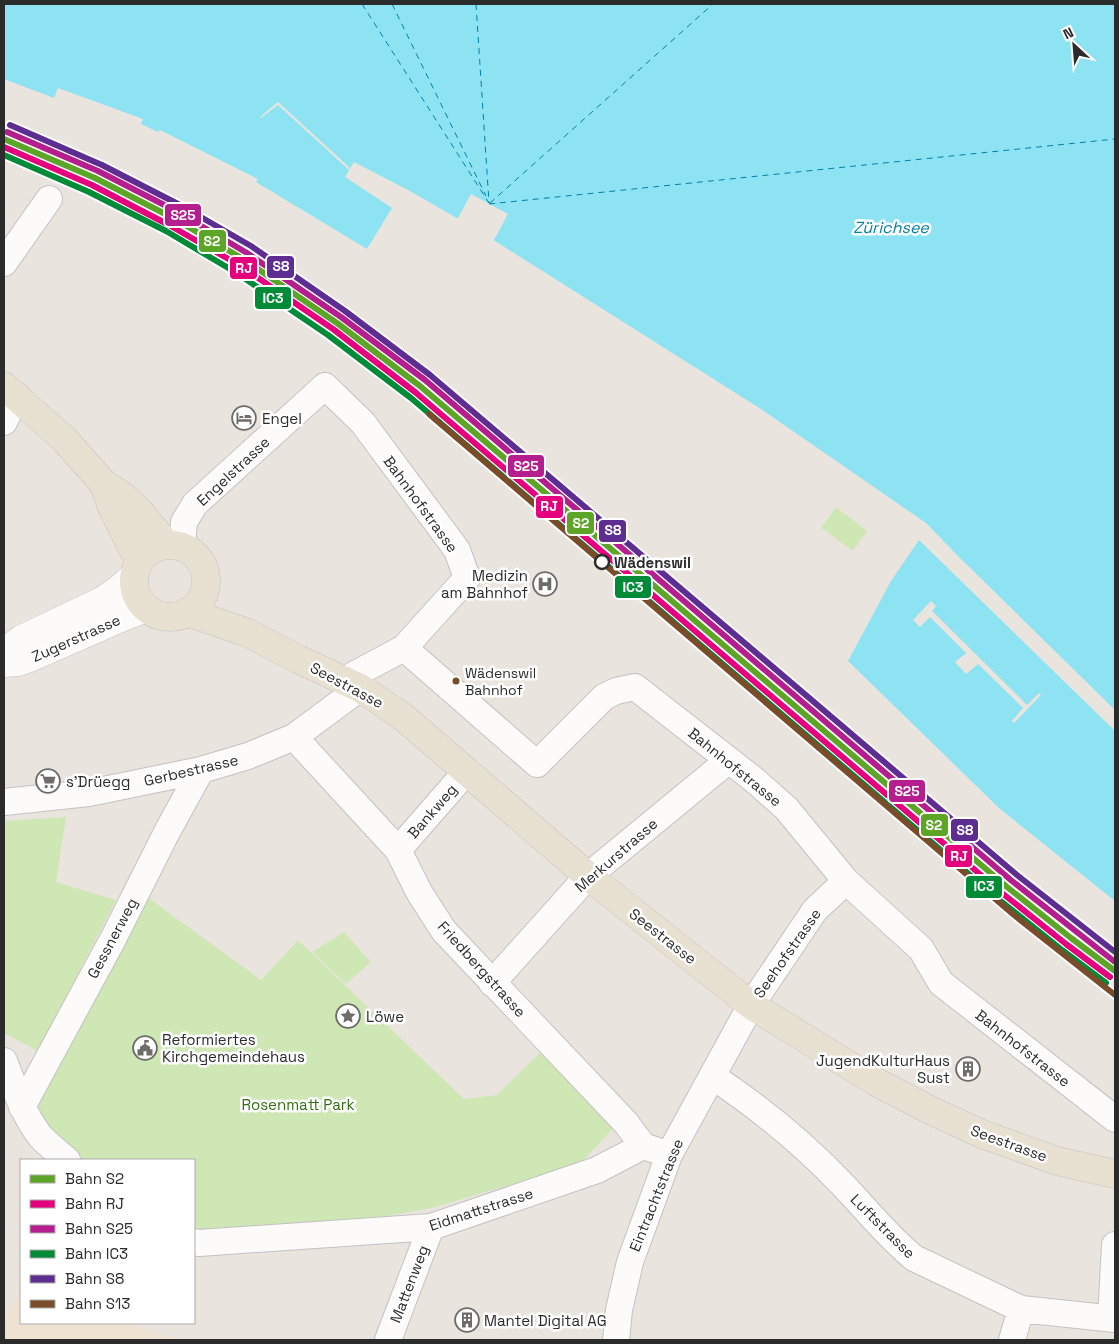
<svg xmlns="http://www.w3.org/2000/svg" width="1119" height="1344" viewBox="0 0 1119 1344" font-family="'Space Grotesk',sans-serif">
  <style>
    .education { fill: #eee2d3 }
    .green { fill: #cfe7b5 }
    .water { fill: #8de3f2 }
    .pier { fill: #eae4df }
    .lines { fill: none; stroke-linecap: round; stroke-linejoin: round }
    .ferry { stroke: #0080a9; stroke-width: 1; stroke-dasharray: 6 5; stroke-linecap: butt }
    .street-casing { stroke: #c3c1c1; stroke-width: 28 }
    .secondary-casing { stroke: #c3c1c1; stroke-width: 29 }
    .primary-casing { stroke: #c5c3c1; stroke-width: 29 }
    .street { stroke: #fcfbfa; stroke-width: 26 }
    .secondary { stroke: #fcfbfa; stroke-width: 28 }
    .primary { stroke: #e8e1d2; stroke-width: 28 }
    .rail-casing { stroke: #dddddf; stroke-width: 5.5 }
    .rail { stroke: #fff; stroke-width: 4; stroke-dasharray: 11; stroke-linecap: butt }
    .rail-1-casing { stroke: #fff; stroke-width: 10 }
    .rail-2-casing { stroke: #fff; stroke-width: 10 }
    .rail-3-casing { stroke: #fff; stroke-width: 10 }
    .rail-4-casing { stroke: #fff; stroke-width: 10 }
    .rail-5-casing { stroke: #fff; stroke-width: 10 }
    .rail-6-casing { stroke: #fff; stroke-width: 10 }
    .rail-1 { stroke: #5da526; stroke-width: 6 }
    .rail-2 { stroke: #e5007d; stroke-width: 6 }
    .rail-3 { stroke: #b41e8e; stroke-width: 6 }
    .rail-4 { stroke: #008b39; stroke-width: 6 }
    .rail-5 { stroke: #5e2d91; stroke-width: 6 }
    .rail-6 { stroke: #7a4c29; stroke-width: 6 }
    .stop-dot { fill: #fff; stroke: #2b2b2b; stroke-width: 2.5 }
    .bus-dot { fill: #7a4b2a; stroke: #fff; stroke-width: 2 }
    .labels { text-anchor: middle; dominant-baseline: central; stroke-width: 5; stroke-linejoin: round; paint-order: stroke }
    .bus-label { font-size: 14px; fill: #2b2b2b; stroke: #fff; text-anchor: start }
    .poi-label { font-size: 15px; fill: #2b2b2b; stroke: #fff; text-anchor: start }
    .street-label { font-size: 15px; fill: #2b2b2b; stroke: #fff }
    .stop-label { font-size: 15px; font-weight: bold; fill: #2b2b2b; stroke: #fff; text-anchor: start }
    .park-label { font-size: 15px; fill: #306f13; stroke: #fff }
    .water-label { font-size: 16px; font-style: italic; fill: #0080a9; stroke: #fff }
    .line-badge { stroke: #fff; stroke-width: 2 }
    .badge-label { font-size: 14px; text-anchor: middle; font-weight: bold; fill: #fff }
  </style>
  <rect width="100%" height="100%" fill="#eae4df"/>
  <!-- education -->
  <path class="education" d="M 21,1288 L 21,1323 L 130,1323 L 166,1336 L 182,1340 L 4,1340 L 4,1321 Z"/>
  <!-- green -->
  <path class="green" d="M 836,507 L 867,531 L 853,551 L 821,528 Z
    M 66,817 L 56,882 L 116,900 L 38,1051 L 4,1033 L 4,821 Z
    M 143,894 L 261,980 L 298,940 L 464,1099 L 497,1095 L 549,1044 L 620,1121 L 580,1164 L 432,1208 L 387,1216 L 202,1231 L 194,1230 L 194,1160 L 81,1160 L 66,1150 L 33,1101 Z
    M 344,932 L 371,962 L 346,984 L 312,952 Z"/>
  <!-- water -->
  <path class="water" d="M 4,4 L 1115,4 L 1115,710 L 958,556 L 926,523 L 761,409 L 476,229 L 408,190 L 354,162 L 345,177 L 392,208 L 367,249 L 256,182 L 258,179 L 160,130 L 158,132 L 141,124 L 143,119 L 58,88 L 54,98 L 4,79 Z
    M 919,540 L 1115,731 L 1115,901 L 999,808 L 848,661 L 891,581 Z"/>
  <!-- pier -->
  <path class="pier" d="M 278,102 L 350,168 L 349,170 L 278,105 L 261,118 L 260,117 Z
    M 471,194 L 508,214 L 493,242 L 457,220 Z
    M 931,601 L 936,606 L 932,611 L 1027,705 L 1039,693 L 1041,695 L 1014,723 L 1012,721 L 1023,708 L 978,664 L 966,674 L 955,662 L 966,653 L 930,617 L 920,627 L 913,620 Z"/>
  <g class="lines">
    <!-- ferry -->
    <path class="ferry" d="M 362,4 L 489,203
      M 392,4 L 486,196
      M 476,4 L 489,203
      M 490,203 L 713,4
      M 489,204 L 1115,139"/>
    <!-- street casing -->
    <g class="street-casing">
      <path id="street" d="M 4,263 L 49,199
        M 4,422 L 17,396
        M 182,547 L 184,522 L 195,504 L 325,386 L 363,423 L 457,550 L 467,578 L 404,648 L 344,680
        M 404,648 L 537,764 L 604,697 L 616,691 L 635,687 L 753,779 L 786,808 L 846,881 L 921,949 L 941,983 L 1115,1119
        M 294,737 L 398,850 L 419,892 L 444,931 L 626,1123 L 643,1146
        M 4,802 L 89,793 L 201,770 L 248,756 L 294,737 L 360,688
        M 398,850 L 466,772
        M 492,983 L 588,876 L 729,760
        M 4,1061 C 14,1086 23,1114 40,1136 C 48,1145 58,1152 67,1160
        M 712,1076 C 760,1108 802,1142 842,1184 C 866,1209 887,1236 914,1258 L 1021,1309 L 1115,1319
        M 22,1107 L 113,939 L 168,830 L 201,770
        M 194,1242 L 199,1243 L 431,1227 L 597,1170 L 643,1146 L 658,1151
        M 1111,1318 L 1115,1245
        M 388,1340 L 431,1227
        M 616,1340 L 619,1310 L 630,1262 L 669,1155 L 751,1005 L 815,910 L 846,881
        M 1012,1340 L 1021,1309"/>
    </g>
    <!-- secondary casing -->
    <g class="secondary-casing">
      <path id="secondary" d="M 4,652 L 22,639 L 102,601 L 118,590 L 134,576
        M 4,663 L 18,662 L 32,657 L 123,617 L 147,608"/>
    </g>
    <!-- primary casing -->
    <g class="primary-casing">
      <path id="primary" d="M 4,386 L 64,439 L 104,484 L 123,496 L 140,512 L 167,545
        M 104,485 L 111,505 L 139,561
        M134 581a36 36 0 1 1 72 0a36 36 0 1 1-72 0Z
        M 187,612 L 248,633 L 298,659 L 360,688 L 402,716 L 588,876 L 751,1005 L 876,1082 L 932,1111 L 982,1134 L 1057,1161 L 1115,1174"/>
    </g>
    <!-- street -->
    <use href="#street" class="street"/>
    <!-- secondary -->
    <use href="#secondary" class="secondary"/>
    <!-- primary -->
    <use href="#primary" class="primary"/>
    <!-- rail casing -->
    <g class="rail-casing">
      <path id="rail" d="M 4,157 C 134,208 256,279 367,364 C 388,380 409,398 429,414"/>
    </g>
    <!-- rail -->
    <use href="#rail" class="rail"/>
    <!-- rail-1 casing -->
    <g class="rail-1-casing">
      <path id="rail-1" d="M 4,139 L 95,178 L 173,218 L 243,259 L 337,323 L 420,386 L 1007,887 L 1071,938 L 1115,971"/>
    </g>
    <!-- rail-2 casing -->
    <g class="rail-2-casing">
      <path id="rail-2" d="M 4,147 L 92,185 L 169,225 L 239,265 L 333,329 L 415,392 L 1002,893 L 1066,944 L 1110,977"/>
    </g>
    <!-- rail-3 casing -->
    <g class="rail-3-casing">
      <path id="rail-3" d="M 7,132 L 98,171 L 176,211 L 247,253 L 341,317 L 425,380 L 1012,881 L 1115,962"/>
    </g>
    <!-- rail-4 casing -->
    <g class="rail-4-casing">
      <path id="rail-4" d="M 4,155 L 89,192 L 166,231 L 235,272 L 328,335 L 411,398 L 997,898 L 1062,950 L 1106,983"/>
    </g>
    <!-- rail-5 casing -->
    <g class="rail-5-casing">
      <path id="rail-5" d="M 10,125 L 102,165 L 180,205 L 251,246 L 345,311 L 430,375 L 1017,875 L 1115,952"/>
    </g>
    <!-- rail-6 casing -->
    <g class="rail-6-casing">
      <path id="rail-6" d="M 429,414 L 1014,915 L 1115,995"/>
    </g>
    <!-- rail-1 -->
    <use href="#rail-1" class="rail-1"/>
    <!-- rail-2 -->
    <use href="#rail-2" class="rail-2"/>
    <!-- rail-3 -->
    <use href="#rail-3" class="rail-3"/>
    <!-- rail-4 -->
    <use href="#rail-4" class="rail-4"/>
    <!-- rail-5 -->
    <use href="#rail-5" class="rail-5"/>
    <!-- rail-6 -->
    <use href="#rail-6" class="rail-6"/>
  </g>
  <!-- icons -->
  <defs>
    <g id="hotel-ring" transform="scale(1.25)"><circle r="9.5" fill="#fff" stroke="#6e6c6a" stroke-width="1.5"/><path d="M-6-4.5h1.5V1H6V5H4.5V3h-9V5H-6ZM-4 0a1.8 1.8 0 1 1 3.6 0ZM.5 0V-2.5h3Q6-2.5 6 0Z" fill="#6e6c6a"/></g>
    <g id="hospital-ring" transform="scale(1.25)"><circle r="9.5" fill="#fff" stroke="#6e6c6a" stroke-width="1.5"/><path d="M-5-5h3v3.5h4V-5h3V5h-3V1.5h-4V5h-3Z" fill="#6e6c6a"/></g>
    <g id="supermarket-ring" transform="scale(1.25)"><circle r="9.5" fill="#fff" stroke="#6e6c6a" stroke-width="1.5"/><path d="M-6-5.5h2.5l.6 2H6L4.5 2H-2.5L-4.4-4H-6ZM-1.5 3.2a1.3 1.3 0 1 0 .1 0ZM3 3.2a1.3 1.3 0 1 0 .1 0Z" fill="#6e6c6a"/></g>
    <g id="sight-ring" transform="scale(1.25)"><circle r="9.5" fill="#fff" stroke="#6e6c6a" stroke-width="1.5"/><path d="M0-6L1.8-2.2L6-1.7L2.9 1.2L3.7 5.4L0 3.3L-3.7 5.4L-2.9 1.2L-6-1.7L-1.8-2.2Z" fill="#6e6c6a"/></g>
    <g id="civic-ring" transform="scale(1.25)"><circle r="9.5" fill="#fff" stroke="#6e6c6a" stroke-width="1.5"/><path d="M-.6-6.5H3V-4.5H.6V-3L4-1V1h2V6H-6V1h2V-1L-.6-3ZM-1.2 2.5V6h2.4V2.5Z" fill="#6e6c6a"/></g>
    <g id="building-ring" transform="scale(1.25)"><circle r="9.5" fill="#fff" stroke="#6e6c6a" stroke-width="1.5"/><path d="M-4-6H4V6H1V3H-1V6H-4ZM-2.5-4.3h1.7v1.8h-1.7ZM.8-4.3h1.7v1.8H.8ZM-2.5-1h1.7V.8h-1.7ZM.8-1h1.7V.8H.8Z" fill="#6e6c6a"/></g>
  </defs>
  <g fill-rule="evenodd">
    <use href="#hotel-ring" x="244" y="418"/>
    <use href="#hospital-ring" x="545" y="584"/>
    <use href="#supermarket-ring" x="48" y="781"/>
    <use href="#sight-ring" x="348" y="1016"/>
    <use href="#civic-ring" x="145" y="1048"/>
    <use href="#building-ring" x="968" y="1069"/>
    <use href="#building-ring" x="467" y="1320"/>
  </g>
  <!-- markers -->
  <circle class="stop-dot" cx="602" cy="562" r="7"/>
  <circle class="bus-dot" cx="456" cy="681" r="4.5"/>
  <g class="labels">
    <!-- bus labels -->
    <g class="bus-label">
      <text x="465" y="673">Wädenswil<tspan x="465" dy="17">Bahnhof</tspan></text>
    </g>
    <!-- poi labels -->
    <g class="poi-label">
      <text x="262" y="418">Engel</text>
      <text x="528" y="575" text-anchor="end">Medizin<tspan x="528" dy="17">am Bahnhof</tspan></text>
      <text x="66" y="781">s'Drüegg</text>
      <text x="366" y="1016">Löwe</text>
      <text x="162" y="1039">Reformiertes<tspan x="162" dy="17">Kirchgemeindehaus</tspan></text>
      <text x="950" y="1060" text-anchor="end">JugendKulturHaus<tspan x="950" dy="17">Sust</tspan></text>
      <text x="484" y="1320">Mantel Digital AG</text>
    </g>
    <!-- street labels -->
    <g class="street-label">
      <text transform="translate(233 471) rotate(-43)">Engelstrasse</text>
      <text transform="translate(421 504) rotate(54)">Bahnhofstrasse</text>
      <text transform="translate(76 638) rotate(-24)">Zugerstrasse</text>
      <text transform="translate(347 685) rotate(28)">Seestrasse</text>
      <text transform="translate(735 767) rotate(39)">Bahnhofstrasse</text>
      <text transform="translate(191 770) rotate(-13)">Gerbestrasse</text>
      <text transform="translate(432 811) rotate(-49)">Bankweg</text>
      <text transform="translate(616 855) rotate(-41)">Merkurstrasse</text>
      <text transform="translate(663 936) rotate(38)">Seestrasse</text>
      <text transform="translate(112 938) rotate(-62)">Gessnerweg</text>
      <text transform="translate(787 953) rotate(-55)">Seehofstrasse</text>
      <text transform="translate(482 969) rotate(48)">Friedbergstrasse</text>
      <text transform="translate(1023 1048) rotate(38)">Bahnhofstrasse</text>
      <text transform="translate(1009 1143) rotate(20)">Seestrasse</text>
      <text transform="translate(656 1195) rotate(-68)">Eintrachtstrasse</text>
      <text transform="translate(481 1209) rotate(-18)">Eidmattstrasse</text>
      <text transform="translate(883 1226) rotate(45)">Luftstrasse</text>
      <text transform="translate(409 1284) rotate(-69)">Mattenweg</text>
    </g>
    <!-- stop labels -->
    <g class="stop-label">
      <text x="614" y="562">Wädenswil</text>
    </g>
    <!-- park labels -->
    <g class="park-label">
      <text x="298" y="1104">Rosenmatt Park</text>
    </g>
    <!-- water labels -->
    <g class="water-label">
      <text x="891" y="227">Zürichsee</text>
    </g>
  </g>
  <g class="line-badge">
    <rect x="164" y="203" width="38" height="24" rx="5" fill="#b41e8e"/>
    <rect x="198" y="229" width="29" height="24" rx="5" fill="#5da526"/>
    <rect x="266" y="255" width="29" height="24" rx="5" fill="#5e2d91"/>
    <rect x="229" y="256" width="29" height="24" rx="5" fill="#e5007d"/>
    <rect x="254" y="286" width="38" height="24" rx="5" fill="#008b39"/>
    <rect x="507" y="454" width="38" height="24" rx="5" fill="#b41e8e"/>
    <rect x="535" y="495" width="29" height="24" rx="5" fill="#e5007d"/>
    <rect x="566" y="511" width="29" height="24" rx="5" fill="#5da526"/>
    <rect x="598" y="519" width="29" height="24" rx="5" fill="#5e2d91"/>
    <rect x="614" y="575" width="38" height="24" rx="5" fill="#008b39"/>
    <rect x="888" y="779" width="38" height="24" rx="5" fill="#b41e8e"/>
    <rect x="920" y="813" width="29" height="24" rx="5" fill="#5da526"/>
    <rect x="950" y="818" width="29" height="24" rx="5" fill="#5e2d91"/>
    <rect x="944" y="844" width="29" height="24" rx="5" fill="#e5007d"/>
    <rect x="965" y="875" width="38" height="24" rx="5" fill="#008b39"/>
  </g>
  <g class="badge-label">
    <text x="183" y="220">S25</text>
    <text x="212" y="246">S2</text>
    <text x="281" y="271">S8</text>
    <text x="244" y="273">RJ</text>
    <text x="273" y="303">IC3</text>
    <text x="526" y="471">S25</text>
    <text x="549" y="511">RJ</text>
    <text x="581" y="528">S2</text>
    <text x="613" y="535">S8</text>
    <text x="633" y="592">IC3</text>
    <text x="907" y="796">S25</text>
    <text x="934" y="830">S2</text>
    <text x="965" y="835">S8</text>
    <text x="959" y="861">RJ</text>
    <text x="984" y="891">IC3</text>
  </g>
  <!-- border -->
  <rect width="1119" height="1344" fill="none" stroke="#2b2b2b" stroke-width="10"/>
  <!-- legend -->
  <rect x="20" y="1159" width="175" height="165" fill="#ffffff" stroke="#aaaaaa"/>
  <rect x="30" y="1175" width="25" height="8" fill="#5da526" stroke="#aaaaaa"/>
  <text x="65" y="1184" font-size="15" fill="#2b2b2b">Bahn S2</text>
  <rect x="30" y="1200" width="25" height="8" fill="#e5007d" stroke="#aaaaaa"/>
  <text x="65" y="1209" font-size="15" fill="#2b2b2b">Bahn RJ</text>
  <rect x="30" y="1225" width="25" height="8" fill="#b41e8e" stroke="#aaaaaa"/>
  <text x="65" y="1234" font-size="15" fill="#2b2b2b">Bahn S25</text>
  <rect x="30" y="1250" width="25" height="8" fill="#008b39" stroke="#aaaaaa"/>
  <text x="65" y="1259" font-size="15" fill="#2b2b2b">Bahn IC3</text>
  <rect x="30" y="1275" width="25" height="8" fill="#5e2d91" stroke="#aaaaaa"/>
  <text x="65" y="1284" font-size="15" fill="#2b2b2b">Bahn S8</text>
  <rect x="30" y="1300" width="25" height="8" fill="#7a4c29" stroke="#aaaaaa"/>
  <text x="65" y="1309" font-size="15" fill="#2b2b2b">Bahn S13</text>
  <!-- north arrow -->
  <g transform="translate(1074 45) rotate(334)" stroke="#ffffff" stroke-width="4" paint-order="stroke">
  <path d="M0-4L9 19L0 12L-9 19Z" fill="#2b2b2b"/>
  <text y="-8" font-size="14" font-weight="bold" text-anchor="middle" fill="#2b2b2b">N</text>
  </g>
</svg>
